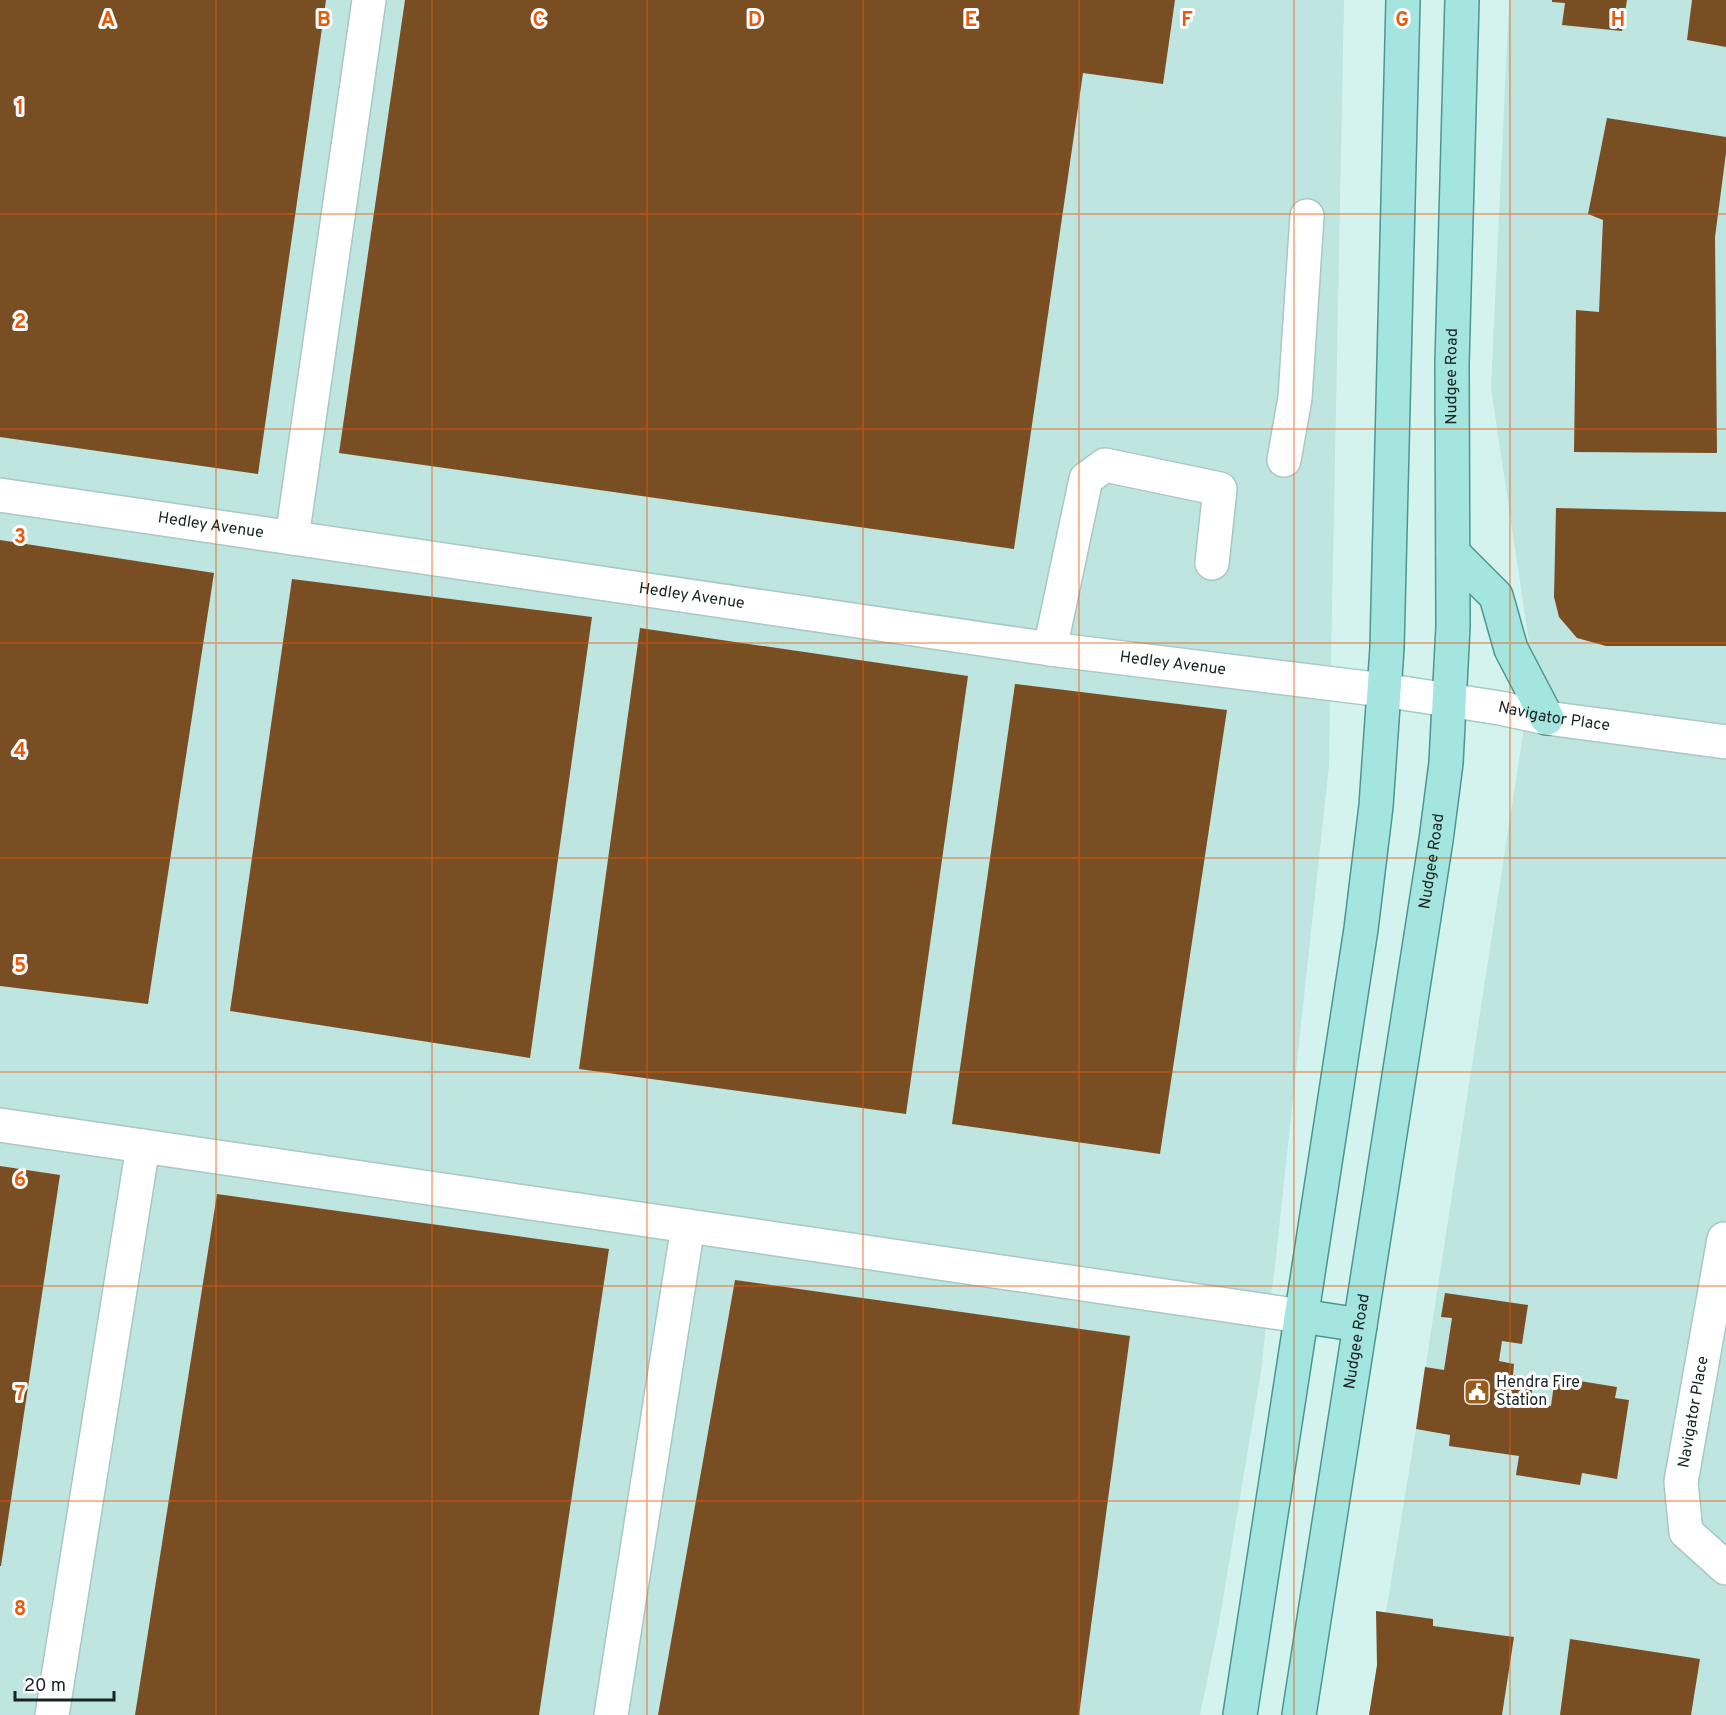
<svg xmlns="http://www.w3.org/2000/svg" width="1726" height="1715" viewBox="0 0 1726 1715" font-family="Overpass,sans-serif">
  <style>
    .built { fill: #bee5e0 }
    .building { fill: #7a4e23 }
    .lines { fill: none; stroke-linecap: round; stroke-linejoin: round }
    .minor-casing { stroke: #a9c7c3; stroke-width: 36 }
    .major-casing { stroke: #4b978f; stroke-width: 36 }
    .minor { stroke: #fff; stroke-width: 33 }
    .major { stroke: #a4e6df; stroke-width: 33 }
    .grid { fill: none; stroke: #e8590c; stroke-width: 1.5; stroke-opacity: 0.55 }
    .labels { text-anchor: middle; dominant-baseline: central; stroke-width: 6; stroke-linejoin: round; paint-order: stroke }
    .street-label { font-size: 16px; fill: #182322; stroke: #fff }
    .poi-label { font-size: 16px; fill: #182322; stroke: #fff; text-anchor: start }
    .grid-label { font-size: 20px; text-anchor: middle; font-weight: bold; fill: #e8590c; stroke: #fff; stroke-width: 6; stroke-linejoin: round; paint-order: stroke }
  </style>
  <rect width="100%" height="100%" fill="#d4f3ef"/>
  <!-- built -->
  <path class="built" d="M 0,0 L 1344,0 L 1329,765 L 1274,1275 L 1266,1326 L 1261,1372 L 1219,1623 L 1200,1715 L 0,1715 Z
    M 1509,0 L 1726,0 L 1726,1715 L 1369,1715 L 1416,1429 L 1533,669 L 1491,388 Z"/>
  <!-- building -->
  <path class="building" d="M 0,0 L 326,0 L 258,474 L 0,437 Z
    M 405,0 L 1175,0 L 1163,84 L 1083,73 L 1014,549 L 339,453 Z
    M 1552,0 L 1627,0 L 1622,31 L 1562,25 L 1565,3 L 1552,2 Z
    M 1692,0 L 1726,0 L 1726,47 L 1687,40 Z
    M 1607,118 L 1726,137 L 1726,153 L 1715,237 L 1717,453 L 1574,452 L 1576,310 L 1599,312 L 1603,220 L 1588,214 Z
    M 1556,508 L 1726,512 L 1726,646 L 1606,646 L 1577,638 L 1559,617 L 1554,597 Z
    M 0,540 L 214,573 L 148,1004 L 0,986 Z
    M 292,579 L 592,617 L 530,1058 L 230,1011 Z
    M 640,628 L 968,676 L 906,1114 L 579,1069 Z
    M 1015,684 L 1227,710 L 1160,1154 L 952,1124 Z
    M 0,1166 L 60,1175 L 1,1566 L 0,1566 Z
    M 217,1194 L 609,1249 L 539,1715 L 135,1715 Z
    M 735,1280 L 1130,1336 L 1079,1715 L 658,1715 Z
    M 1445,1293 L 1528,1305 L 1522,1344 L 1502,1341 L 1499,1361 L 1514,1364 L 1513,1375 L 1534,1378 L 1530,1404 L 1551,1406 L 1555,1377 L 1617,1387 L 1615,1398 L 1629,1400 L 1617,1479 L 1582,1473 L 1580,1485 L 1516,1475 L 1519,1456 L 1449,1446 L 1450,1435 L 1416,1429 L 1425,1367 L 1444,1370 L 1452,1318 L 1441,1317 Z
    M 1376,1611 L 1433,1619 L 1433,1626 L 1514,1637 L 1502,1715 L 1369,1715 L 1377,1665 Z
    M 1570,1639 L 1700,1659 L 1691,1715 L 1560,1715 Z"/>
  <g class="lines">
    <!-- minor casing -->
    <g class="minor-casing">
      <g id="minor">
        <path d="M 1284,460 L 1295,398 L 1307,216"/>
        <path id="s1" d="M 0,495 L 1050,649 L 1383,690 L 1500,708 L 1547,718 L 1726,742"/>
        <path d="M 292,538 L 369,0"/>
        <path d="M 1050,649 L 1086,479 L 1105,465 L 1220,489 L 1212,563"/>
        <path d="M 0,1125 L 1301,1316"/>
        <path d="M 1726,1249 L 1724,1239 L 1681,1482 L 1686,1532 L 1726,1568"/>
        <path d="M 52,1715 L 143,1146"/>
        <path d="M 611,1715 L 688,1226"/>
      </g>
    </g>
    <!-- major casing -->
    <g class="major-casing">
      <g id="major">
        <path d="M 1453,553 L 1496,596 L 1511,649 L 1547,718"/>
        <path d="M 1301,1316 L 1360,1325"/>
        <path d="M 1240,1715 L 1361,929 L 1376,806 L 1387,648 L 1403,0"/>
        <path id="s2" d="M 1299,1715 L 1436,840 L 1446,763 L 1453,626 L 1452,364 L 1462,0"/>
      </g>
    </g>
    <!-- minor -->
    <use href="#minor" class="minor"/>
    <!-- major -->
    <use href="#major" class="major"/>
  </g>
  <!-- grid -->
  <path class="grid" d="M 216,0 L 216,1715M 432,0 L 432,1715M 647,0 L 647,1715M 863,0 L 863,1715M 1079,0 L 1079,1715M 1294,0 L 1294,1715M 1510,0 L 1510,1715M 0,214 L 1726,214M 0,429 L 1726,429M 0,643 L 1726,643M 0,858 L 1726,858M 0,1072 L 1726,1072M 0,1286 L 1726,1286M 0,1501 L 1726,1501"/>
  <!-- icons -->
  <defs>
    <g id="civic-square" transform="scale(1.35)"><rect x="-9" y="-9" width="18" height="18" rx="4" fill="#985d1d" stroke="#fff"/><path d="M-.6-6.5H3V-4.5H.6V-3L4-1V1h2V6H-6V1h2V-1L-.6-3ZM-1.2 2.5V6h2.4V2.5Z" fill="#fff"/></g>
  </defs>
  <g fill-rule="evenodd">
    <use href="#civic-square" x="1477" y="1392"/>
  </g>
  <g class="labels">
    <!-- street labels -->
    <g class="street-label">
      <text stroke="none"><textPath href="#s2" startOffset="1350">Nudgee Road</textPath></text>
      <text stroke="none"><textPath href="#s1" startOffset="213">Hedley Avenue</textPath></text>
      <text stroke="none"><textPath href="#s1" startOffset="699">Hedley Avenue</textPath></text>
      <text stroke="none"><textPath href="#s1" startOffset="1185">Hedley Avenue</textPath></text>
      <text stroke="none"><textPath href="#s1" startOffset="1570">Navigator Place</textPath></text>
      <text stroke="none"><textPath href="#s2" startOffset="864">Nudgee Road</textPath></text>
      <text stroke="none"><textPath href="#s2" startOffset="378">Nudgee Road</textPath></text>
      <text transform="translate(1694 1412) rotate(-80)">Navigator Place</text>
    </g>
    <!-- poi labels -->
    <g class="poi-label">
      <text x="1496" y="1383">Hendra Fire<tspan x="1496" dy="18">Station</tspan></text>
    </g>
  </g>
  <g class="grid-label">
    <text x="108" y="26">A</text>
    <text x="324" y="26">B</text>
    <text x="539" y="26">C</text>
    <text x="755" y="26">D</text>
    <text x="971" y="26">E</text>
    <text x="1187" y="26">F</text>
    <text x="1402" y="26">G</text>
    <text x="1618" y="26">H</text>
    <text x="20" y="114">1</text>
    <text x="20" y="328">2</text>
    <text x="20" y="543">3</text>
    <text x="20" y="757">4</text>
    <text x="20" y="972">5</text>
    <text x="20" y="1186">6</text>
    <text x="20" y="1400">7</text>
    <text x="20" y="1615">8</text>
  </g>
  <!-- scale -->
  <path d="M15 1691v9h99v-9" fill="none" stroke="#182322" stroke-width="3"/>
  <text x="24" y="1691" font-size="18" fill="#182322" stroke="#ffffff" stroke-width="4.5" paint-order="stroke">20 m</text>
</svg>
